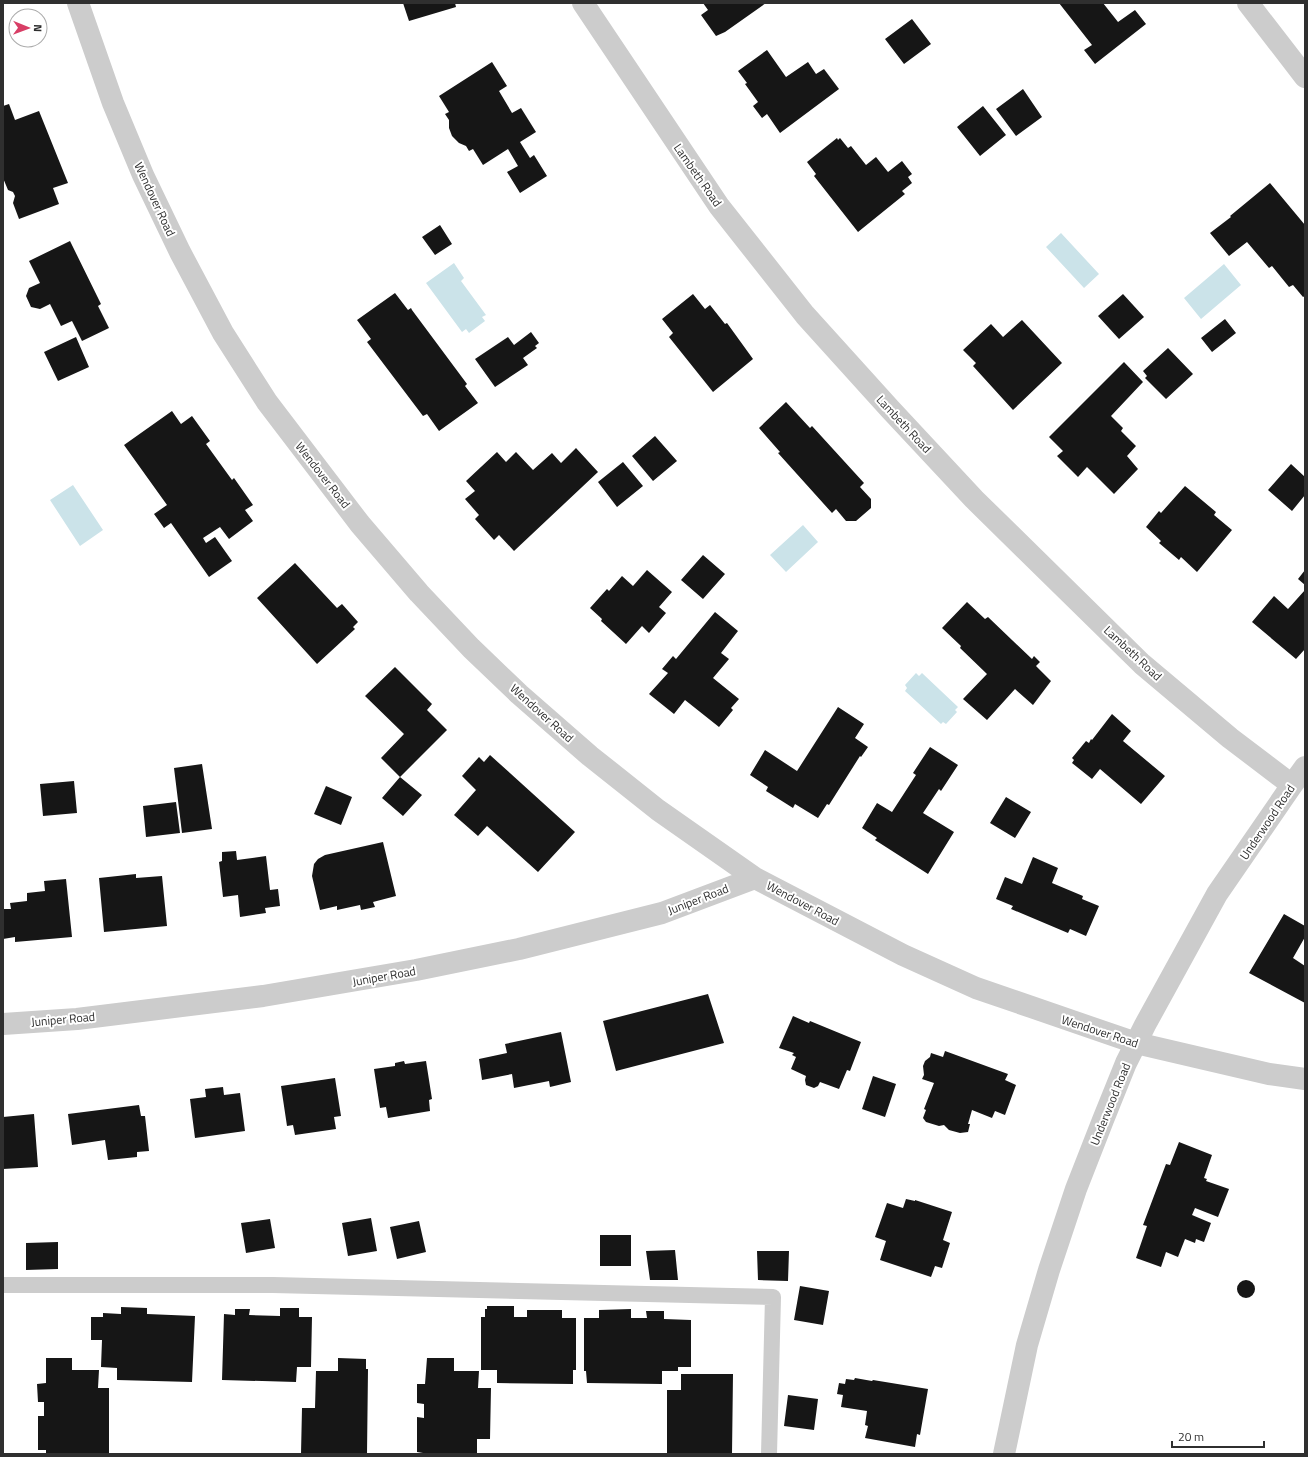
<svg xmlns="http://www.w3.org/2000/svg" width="1308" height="1457" viewBox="0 0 1308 1457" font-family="'Titillium Web',sans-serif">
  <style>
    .water { fill: #cbe3e9 }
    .building { fill: #161616 }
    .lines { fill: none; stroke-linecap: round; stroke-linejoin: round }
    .lane { stroke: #ccc; stroke-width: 16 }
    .street { stroke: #ccc; stroke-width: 22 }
    .labels { text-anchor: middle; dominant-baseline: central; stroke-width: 4; stroke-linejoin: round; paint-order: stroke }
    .street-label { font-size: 12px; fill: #2f2f2f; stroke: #fff }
  </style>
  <rect width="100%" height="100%" fill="#fff"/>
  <!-- water -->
  <path class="water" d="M 1061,233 L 1099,274 L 1084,288 L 1046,247 Z
    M 454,263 L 464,278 L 461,281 L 486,315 L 482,317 L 485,321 L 469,333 L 466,329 L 462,332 L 426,283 Z
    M 1224,264 L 1241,285 L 1201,319 L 1184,298 Z
    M 73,485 L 103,530 L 80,546 L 50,500 Z
    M 803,525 L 818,542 L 786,572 L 770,555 Z
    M 916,673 L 919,676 L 922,673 L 958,707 L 955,710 L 957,712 L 946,724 L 943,722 L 941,724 L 905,691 L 907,688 L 905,685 Z"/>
  <!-- building -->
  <path class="building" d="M 403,3 L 455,3 L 456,7 L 409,21 Z
    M 703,3 L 766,3 L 725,32 L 716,36 L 701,15 L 708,10 Z
    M 1059,3 L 1103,3 L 1118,22 L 1135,10 L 1146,24 L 1095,64 L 1084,50 L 1092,45 Z
    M 912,19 L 931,44 L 904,64 L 885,39 Z
    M 767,50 L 786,77 L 808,62 L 816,74 L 824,69 L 839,89 L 780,133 L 767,114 L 762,118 L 753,106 L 758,102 L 745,84 L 747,83 L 738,71 Z
    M 492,62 L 507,86 L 499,91 L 512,113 L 521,108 L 536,132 L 520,142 L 530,158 L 534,155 L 547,176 L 520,193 L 507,172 L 518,166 L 508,149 L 483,165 L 473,149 L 469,151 L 466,146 L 459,143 L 452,136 L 449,128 L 449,120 L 445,114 L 449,112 L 439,96 Z
    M 1023,89 L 1042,117 L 1016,136 L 996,109 Z
    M 9,104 L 15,120 L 39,111 L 68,183 L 53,188 L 59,204 L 19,219 L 13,203 L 15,196 L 13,192 L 8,190 L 3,178 L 3,106 Z
    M 983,106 L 1006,135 L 980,156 L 957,127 Z
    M 837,138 L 838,140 L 840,138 L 848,148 L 851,146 L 866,165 L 876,157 L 888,172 L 902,161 L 912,174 L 908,177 L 912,183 L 902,191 L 905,194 L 858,232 L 814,176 L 816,174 L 807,162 Z
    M 1270,183 L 1305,225 L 1305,296 L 1303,297 L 1293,285 L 1289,287 L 1272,266 L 1269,268 L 1247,242 L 1229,256 L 1210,233 L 1231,217 L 1230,216 Z
    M 440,225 L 452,244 L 435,255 L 422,237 Z
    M 70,241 L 101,304 L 98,306 L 109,328 L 82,341 L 72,321 L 61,326 L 50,304 L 40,309 L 31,307 L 26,296 L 29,288 L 40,283 L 29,261 Z
    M 395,293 L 408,310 L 411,308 L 412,310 L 467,384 L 465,386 L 478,403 L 439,431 L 427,414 L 423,416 L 367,342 L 371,339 L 357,320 Z
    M 693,294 L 705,309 L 710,305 L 725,324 L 727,323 L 753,359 L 713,392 L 669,337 L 673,333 L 662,319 Z
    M 1123,294 L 1144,317 L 1119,339 L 1098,316 Z
    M 1225,319 L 1236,333 L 1212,352 L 1201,338 Z
    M 1022,320 L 1062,363 L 1013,410 L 973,366 L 976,363 L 963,350 L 991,324 L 1003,337 Z
    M 531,332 L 539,343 L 535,346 L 537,348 L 523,358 L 528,365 L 495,387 L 475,359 L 508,337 L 514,345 Z
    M 76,337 L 89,367 L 58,381 L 44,352 Z
    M 1168,348 L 1193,374 L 1166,399 L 1145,378 L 1147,376 L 1143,371 Z
    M 1124,362 L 1143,382 L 1111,416 L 1123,428 L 1121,431 L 1136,446 L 1127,456 L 1138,469 L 1114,494 L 1087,467 L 1078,477 L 1057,456 L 1063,451 L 1049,437 Z
    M 786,402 L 810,428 L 812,426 L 864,483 L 860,487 L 871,499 L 871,508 L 856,521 L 846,521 L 836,509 L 832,513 L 778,453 L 780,452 L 759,428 Z
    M 172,411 L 181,424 L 192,416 L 210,441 L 206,444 L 232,480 L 234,478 L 253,505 L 245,510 L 253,521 L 229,539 L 220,527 L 203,538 L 206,543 L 215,537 L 232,561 L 209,577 L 171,523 L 164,528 L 154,514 L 167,505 L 124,445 Z
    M 655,436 L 677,461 L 653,481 L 632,456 Z
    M 576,448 L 598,472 L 514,551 L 499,535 L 494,540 L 475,519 L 479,515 L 465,499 L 475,491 L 466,481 L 497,452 L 506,462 L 516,452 L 533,470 L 552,453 L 561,463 Z
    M 623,462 L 643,486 L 617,507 L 598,482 Z
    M 1291,464 L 1305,477 L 1305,495 L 1292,511 L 1268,490 Z
    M 1185,486 L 1216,512 L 1214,515 L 1232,530 L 1197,572 L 1181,557 L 1179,560 L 1159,543 L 1161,541 L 1146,527 L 1159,511 L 1161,513 Z
    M 703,555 L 725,574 L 703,599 L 681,580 Z
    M 295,563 L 337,608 L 342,604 L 358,622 L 353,627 L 355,629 L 317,664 L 257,598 Z
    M 647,570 L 672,592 L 659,607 L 666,613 L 649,633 L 642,626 L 626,644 L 601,621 L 602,619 L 590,608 L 607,589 L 609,591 L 622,576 L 633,586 Z
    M 1305,570 L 1305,585 L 1298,579 Z
    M 1305,590 L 1305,649 L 1296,659 L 1252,622 L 1274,596 L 1288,609 Z
    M 967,602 L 985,619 L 988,617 L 1032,659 L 1034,656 L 1040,662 L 1036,666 L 1051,681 L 1033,705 L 1015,689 L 987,720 L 963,699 L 987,674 L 960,648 L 961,646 L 942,628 Z
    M 715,612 L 738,631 L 721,653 L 729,659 L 713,678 L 739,699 L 731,708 L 733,710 L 719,727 L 685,700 L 674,714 L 649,694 L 668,673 L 662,669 L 673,656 L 676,659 Z
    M 395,667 L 432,704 L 427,710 L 447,730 L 400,777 L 381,758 L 404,734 L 365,696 Z
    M 838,707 L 864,724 L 855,738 L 868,747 L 861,757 L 860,756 L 829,805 L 827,804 L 818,818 L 795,804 L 793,808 L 766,791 L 768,787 L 750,775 L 765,750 L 797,771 Z
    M 1112,714 L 1131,731 L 1123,741 L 1165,776 L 1141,804 L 1100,769 L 1092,779 L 1072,763 L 1074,760 L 1072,758 L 1086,741 L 1089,743 L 1091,739 L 1092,740 Z
    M 930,747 L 958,765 L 941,791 L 939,789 L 923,813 L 954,832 L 928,874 L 875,840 L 877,838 L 862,828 L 877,803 L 892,812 L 916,775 L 913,773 Z
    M 490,755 L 575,832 L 538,872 L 487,826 L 478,836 L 454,815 L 476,790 L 462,776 L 479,757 L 484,762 Z
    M 202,764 L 212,829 L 182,833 L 174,768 Z
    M 400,777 L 422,795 L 403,816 L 382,798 Z
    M 74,781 L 77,813 L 43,816 L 40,784 Z
    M 326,786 L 352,797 L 341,825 L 314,814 Z
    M 1006,797 L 1031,812 L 1015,838 L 990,823 Z
    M 176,802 L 180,833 L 146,837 L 143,806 Z
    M 383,842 L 396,896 L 373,902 L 375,907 L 361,910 L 360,905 L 337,910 L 337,906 L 320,910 L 312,876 L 314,864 L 318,859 L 325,855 Z
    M 236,851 L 237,860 L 266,856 L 270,890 L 278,889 L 280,906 L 265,908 L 266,913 L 240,917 L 238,895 L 223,897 L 219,862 L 222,861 L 222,852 Z
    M 1033,857 L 1058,868 L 1052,883 L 1083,896 L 1082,899 L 1099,906 L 1086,936 L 1070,929 L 1068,933 L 1011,909 L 1013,906 L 996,899 L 1005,877 L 1022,884 Z
    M 136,874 L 136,878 L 162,876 L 167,926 L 104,932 L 99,878 Z
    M 66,879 L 72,937 L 15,942 L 15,937 L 3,939 L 3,909 L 11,909 L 10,903 L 27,901 L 27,893 L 45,891 L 44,881 Z
    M 1284,914 L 1305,926 L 1305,937 L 1293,958 L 1305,966 L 1305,1003 L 1249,973 Z
    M 708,994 L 724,1043 L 616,1071 L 603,1021 Z
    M 793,1016 L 809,1023 L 810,1021 L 861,1042 L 850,1071 L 847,1070 L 839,1089 L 820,1082 L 818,1086 L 814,1088 L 806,1085 L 805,1080 L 806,1076 L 791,1069 L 796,1057 L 792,1055 L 794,1053 L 779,1048 Z
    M 561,1032 L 571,1082 L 550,1087 L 549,1081 L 514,1088 L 512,1074 L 482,1080 L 479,1059 L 507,1053 L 505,1044 Z
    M 945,1051 L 1008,1074 L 1005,1080 L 1016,1085 L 1005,1115 L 995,1111 L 992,1118 L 972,1110 L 968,1124 L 970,1124 L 968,1132 L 960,1133 L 949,1130 L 944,1125 L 939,1126 L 926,1122 L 923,1118 L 926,1110 L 924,1109 L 934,1083 L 922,1079 L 924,1075 L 923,1066 L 925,1061 L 930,1057 L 931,1053 L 943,1057 Z
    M 404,1061 L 405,1064 L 426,1061 L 432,1099 L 429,1100 L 430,1111 L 388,1118 L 386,1107 L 380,1108 L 374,1069 L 395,1066 L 395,1063 Z
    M 873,1076 L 896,1084 L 885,1117 L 862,1109 Z
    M 335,1078 L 341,1116 L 334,1117 L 336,1129 L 295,1135 L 293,1125 L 287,1126 L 281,1086 Z
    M 223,1087 L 224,1095 L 240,1093 L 245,1131 L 195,1138 L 190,1099 L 206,1097 L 205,1089 Z
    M 139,1105 L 141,1116 L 145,1116 L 149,1151 L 137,1152 L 137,1157 L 108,1160 L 105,1140 L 72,1145 L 68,1114 Z
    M 34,1114 L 38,1167 L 3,1169 L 3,1117 Z
    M 1179,1142 L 1212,1155 L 1204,1178 L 1207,1179 L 1206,1181 L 1229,1189 L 1218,1217 L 1195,1208 L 1192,1215 L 1211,1223 L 1204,1242 L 1196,1239 L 1195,1243 L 1185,1239 L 1178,1257 L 1166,1252 L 1161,1267 L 1136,1258 L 1147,1226 L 1143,1225 L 1166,1164 L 1170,1165 Z
    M 906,1199 L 915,1201 L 915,1200 L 952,1212 L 943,1240 L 950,1243 L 942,1268 L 935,1266 L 931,1277 L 880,1260 L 886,1241 L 875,1237 L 887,1203 L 903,1208 Z
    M 371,1218 L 377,1251 L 348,1256 L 342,1223 Z
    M 270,1219 L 275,1248 L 246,1253 L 241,1223 Z
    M 419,1221 L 426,1252 L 397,1259 L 390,1227 Z
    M 600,1235 L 631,1235 L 631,1266 L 600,1266 Z
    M 58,1242 L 58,1269 L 26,1270 L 26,1243 Z
    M 675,1250 L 678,1280 L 650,1280 L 646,1251 Z
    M 757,1251 L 789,1251 L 788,1281 L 758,1280 Z
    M1237 1289a9 9 0 1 1 18 0a9 9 0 1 1-18 0Z
    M 800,1286 L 829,1291 L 823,1325 L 794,1320 Z
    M 487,1306 L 514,1306 L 514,1317 L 527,1317 L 527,1310 L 562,1310 L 562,1318 L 576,1318 L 576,1370 L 573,1370 L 573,1384 L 497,1383 L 497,1370 L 481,1370 L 481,1317 L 485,1317 L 485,1309 L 487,1309 Z
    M 121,1307 L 147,1308 L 147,1314 L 195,1316 L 192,1382 L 117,1380 L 117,1368 L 101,1367 L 102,1340 L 91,1340 L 91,1317 L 103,1317 L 103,1313 L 121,1314 Z
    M 280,1308 L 299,1308 L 299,1317 L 312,1317 L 311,1367 L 297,1367 L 296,1382 L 222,1380 L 224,1314 L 235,1315 L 235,1309 L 250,1309 L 249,1315 L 280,1316 Z
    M 631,1309 L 631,1318 L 647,1318 L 646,1311 L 664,1311 L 664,1319 L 691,1320 L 691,1367 L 678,1367 L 678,1371 L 662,1371 L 662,1384 L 587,1383 L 586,1371 L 584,1371 L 584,1318 L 599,1318 L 599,1310 Z
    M 46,1358 L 72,1358 L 72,1370 L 99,1370 L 98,1388 L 109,1388 L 109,1454 L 46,1454 L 46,1450 L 38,1450 L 38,1416 L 44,1416 L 44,1402 L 38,1402 L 37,1384 L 46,1383 Z
    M 338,1358 L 366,1359 L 366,1369 L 368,1369 L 367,1454 L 301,1454 L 302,1408 L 315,1408 L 316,1371 L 338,1371 Z
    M 427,1358 L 454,1358 L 454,1371 L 479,1371 L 478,1388 L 491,1388 L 490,1439 L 477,1439 L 477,1454 L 423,1454 L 423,1453 L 417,1452 L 417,1417 L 424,1418 L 424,1404 L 417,1403 L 417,1384 L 425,1384 Z
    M 681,1374 L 733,1374 L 732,1454 L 667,1454 L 667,1390 L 681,1390 Z
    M 855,1378 L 872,1381 L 873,1380 L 928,1389 L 920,1435 L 917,1434 L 915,1447 L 865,1438 L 868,1426 L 865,1425 L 867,1411 L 841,1407 L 843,1395 L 837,1394 L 839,1383 L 845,1384 L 846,1379 L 854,1380 Z
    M 788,1395 L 818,1399 L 814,1430 L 784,1426 Z"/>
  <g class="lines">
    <!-- lane -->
    <path class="lane" d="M 3,1285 L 273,1285 L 773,1297 L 769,1454"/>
    <!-- street -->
    <path class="street" d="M 78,3 L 113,103 L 143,175 L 180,252 L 223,333 L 267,402 L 360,524 L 419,593 L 471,648 L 519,694 L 590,756 L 658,810 L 755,878 L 903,955 L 976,988 L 1136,1043 L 1269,1074 L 1305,1079
      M 583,3 L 719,206 L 805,315 L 890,409 L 974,499 L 1142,664 L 1230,738 L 1292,785
      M 1248,3 L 1305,77
      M 3,1024 L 77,1019 L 263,996 L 416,970 L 519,949 L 662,913 L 755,878
      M 1004,1454 L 1027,1345 L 1049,1270 L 1076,1189 L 1103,1120 L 1126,1063 L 1145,1025 L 1217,894 L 1292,785 L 1305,767"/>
  </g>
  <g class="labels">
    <!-- street labels -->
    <g class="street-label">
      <text transform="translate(698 175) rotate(55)">Lambeth Road</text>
      <text transform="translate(155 199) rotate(65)">Wendover Road</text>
      <text transform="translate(904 424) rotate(47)">Lambeth Road</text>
      <text transform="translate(323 475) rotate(52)">Wendover Road</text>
      <text transform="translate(1133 653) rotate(43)">Lambeth Road</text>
      <text transform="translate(542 713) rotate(42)">Wendover Road</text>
      <text transform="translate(1267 822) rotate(-56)">Underwood Road</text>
      <text transform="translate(698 899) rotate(-21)">Juniper Road</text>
      <text transform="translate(803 903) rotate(28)">Wendover Road</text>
      <text transform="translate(384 976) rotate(-10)">Juniper Road</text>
      <text transform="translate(63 1019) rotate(-5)">Juniper Road</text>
      <text transform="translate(1100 1031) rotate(18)">Wendover Road</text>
      <text transform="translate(1110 1104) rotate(-68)">Underwood Road</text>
    </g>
  </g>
  <!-- border -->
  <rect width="1308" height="1457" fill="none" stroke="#2f2f2f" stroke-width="8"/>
  <!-- north arrow -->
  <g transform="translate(28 28) rotate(91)"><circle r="19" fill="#ffffff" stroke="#acacac"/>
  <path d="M0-3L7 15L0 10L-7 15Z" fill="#d83e66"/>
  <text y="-6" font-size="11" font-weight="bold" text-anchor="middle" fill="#2f2f2f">N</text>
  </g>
  <!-- scale -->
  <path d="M1172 1441v6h92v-6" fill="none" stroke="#2f2f2f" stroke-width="2"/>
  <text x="1178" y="1441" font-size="12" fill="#2f2f2f" stroke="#ffffff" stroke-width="3" paint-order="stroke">20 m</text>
</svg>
